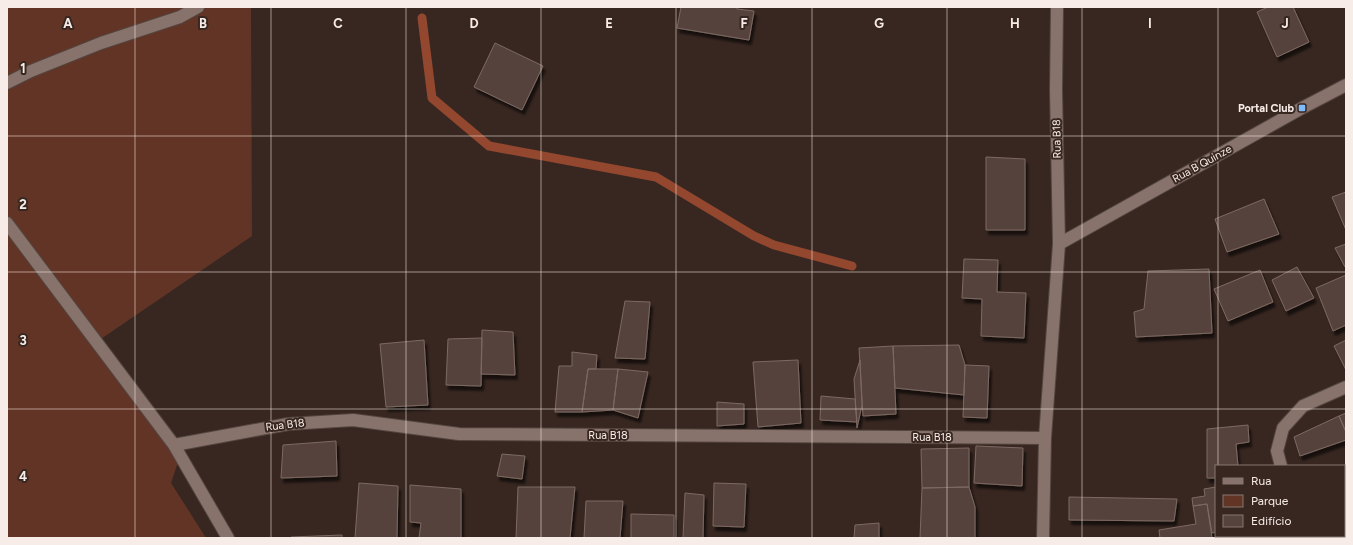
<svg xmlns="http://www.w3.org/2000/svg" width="1353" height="545" viewBox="0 0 1353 545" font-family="Figtree,sans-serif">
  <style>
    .green { fill: #623425 }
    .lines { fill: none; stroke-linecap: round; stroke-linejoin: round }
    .stream { stroke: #92472e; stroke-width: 9 }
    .building { fill: #56433d; stroke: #7d6962; filter: url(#shadow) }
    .minor-casing { stroke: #53453f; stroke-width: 14 }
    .minor { stroke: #88736c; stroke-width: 12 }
    .grid { fill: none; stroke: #f8ece8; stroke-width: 1; stroke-opacity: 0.55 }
    .poi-dot { fill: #7fbdfa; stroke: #382721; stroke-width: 1.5 }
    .labels { text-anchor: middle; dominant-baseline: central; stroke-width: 4; stroke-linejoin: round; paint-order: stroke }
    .poi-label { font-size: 11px; font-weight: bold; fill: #f8ece8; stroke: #382721; text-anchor: end }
    .street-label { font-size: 11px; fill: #f8ece8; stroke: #382721 }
    .grid-label { font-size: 13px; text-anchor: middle; font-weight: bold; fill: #f8ece8; stroke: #382721; stroke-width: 4; stroke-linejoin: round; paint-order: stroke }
  </style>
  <defs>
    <filter id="shadow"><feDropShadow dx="2.5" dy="4.5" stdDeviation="1" flood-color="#0009"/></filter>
  </defs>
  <rect width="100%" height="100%" fill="#382721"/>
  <!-- green -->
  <path class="green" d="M 7,7 L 251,7 L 252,236 L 92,345 L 170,443 L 178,462 L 171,483 L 206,538 L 7,538 Z"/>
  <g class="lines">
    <!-- stream -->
    <path class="stream" d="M 422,18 L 432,98 L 489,146 L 656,177 L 754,236 L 774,245 L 852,266"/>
  </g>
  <!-- building -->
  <path class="building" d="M 681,7 L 737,7 L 737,9 L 754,11 L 749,40 L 677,28 Z
    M 1268,7 L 1293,7 L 1309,42 L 1277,57 L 1257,12 Z
    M 495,43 L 543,66 L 522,110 L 474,87 Z
    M 986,157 L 1025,159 L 1025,230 L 986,230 Z
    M 1346,192 L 1346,230 L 1332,197 Z
    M 1264,199 L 1279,234 L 1227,252 L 1215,219 Z
    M 1346,244 L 1346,266 L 1345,267 L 1335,248 Z
    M 964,259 L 998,260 L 997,292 L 1026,293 L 1024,338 L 981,336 L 982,299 L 962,298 Z
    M 1297,267 L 1314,298 L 1286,311 L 1272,280 Z
    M 1209,269 L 1212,333 L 1136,337 L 1134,312 L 1144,309 L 1148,271 Z
    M 1260,270 L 1273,302 L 1228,321 L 1214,289 Z
    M 1346,275 L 1346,325 L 1333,331 L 1316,288 Z
    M 625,301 L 650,302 L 645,359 L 615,358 Z
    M 482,330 L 513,332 L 515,375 L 481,374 Z
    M 482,338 L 481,386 L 446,385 L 448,339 Z
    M 424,340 L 428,405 L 386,407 L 380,344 Z
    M 1346,340 L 1346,370 L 1334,346 Z
    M 959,345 L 965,365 L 964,395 L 895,388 L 893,346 Z
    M 893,346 L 896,414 L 863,416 L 859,348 Z
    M 572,352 L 597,355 L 596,369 L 588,369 L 582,412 L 555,412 L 559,366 L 572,366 Z
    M 798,360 L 801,423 L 758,427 L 753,362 Z
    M 860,360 L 862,405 L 857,428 L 854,379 Z
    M 965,365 L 989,366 L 987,418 L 963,417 Z
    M 588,369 L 618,369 L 613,410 L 582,412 Z
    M 618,369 L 648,372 L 638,418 L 613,410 Z
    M 821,396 L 855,399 L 857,422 L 820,420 Z
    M 717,402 L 744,404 L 744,424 L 717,426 Z
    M 1346,413 L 1346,432 L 1339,416 Z
    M 1339,416 L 1346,432 L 1346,440 L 1300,456 L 1294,437 Z
    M 1248,425 L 1249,442 L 1236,444 L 1238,466 L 1216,466 L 1216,478 L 1207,478 L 1207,429 Z
    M 336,441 L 337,476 L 281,478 L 283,445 Z
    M 976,446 L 1023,448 L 1022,486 L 974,483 Z
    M 969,448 L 969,487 L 922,488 L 921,449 Z
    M 502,454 L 525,456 L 522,479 L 497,476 Z
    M 1346,471 L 1346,515 L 1345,515 L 1344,472 Z
    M 359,483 L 398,486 L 397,538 L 355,538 Z
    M 714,483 L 746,484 L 744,527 L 713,526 Z
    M 410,485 L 461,489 L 461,538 L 419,538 L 421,523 L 410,522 Z
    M 518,487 L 575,487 L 570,538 L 516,538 Z
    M 969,487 L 975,507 L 975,538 L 920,538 L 922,488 Z
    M 1216,487 L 1216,532 L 1212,533 L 1207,504 L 1193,506 L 1192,498 L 1205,496 L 1204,489 Z
    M 685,493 L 704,495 L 703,538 L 683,538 Z
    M 1069,497 L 1177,499 L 1174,521 L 1069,520 Z
    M 586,501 L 623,501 L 620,538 L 584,538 Z
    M 1207,504 L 1212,538 L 1160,538 L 1159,530 L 1196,524 L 1193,506 Z
    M 631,514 L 674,515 L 674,538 L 631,538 Z
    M 879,523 L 879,538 L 854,538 L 855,525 Z
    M 342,535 L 342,538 L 291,538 L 291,537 Z"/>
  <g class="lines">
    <!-- minor casing -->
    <g class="minor-casing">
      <path id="minor" d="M 7,83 L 31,71 L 101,43 L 180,17 L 198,7
        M 7,223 L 174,445 L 228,538
        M 1059,244 L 1302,108 L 1346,85
        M 174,445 L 288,424 L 353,420 L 459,434 L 1045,438
        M 1281,466 L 1277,451 L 1283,428 L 1303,406 L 1346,387
        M 1303,536 L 1304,538
        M 1043,538 L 1045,438 L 1059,244 L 1056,90 L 1057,7"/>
    </g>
    <!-- minor -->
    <use href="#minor" class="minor"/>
  </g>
  <!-- grid -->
  <path class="grid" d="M 135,7 L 135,538M 271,7 L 271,538M 406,7 L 406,538M 541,7 L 541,538M 676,7 L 676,538M 812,7 L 812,538M 947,7 L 947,538M 1082,7 L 1082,538M 1218,7 L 1218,466M 7,136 L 1346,136M 7,272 L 1346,272M 7,409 L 1346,409M 1218,536 L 1218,538"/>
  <!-- markers -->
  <rect class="poi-dot" x="1298" y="104" width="8" height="8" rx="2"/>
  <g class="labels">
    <!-- poi labels -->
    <g class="poi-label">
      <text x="1294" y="108">Portal Club</text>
    </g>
    <!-- street labels -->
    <g class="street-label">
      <text transform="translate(1057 139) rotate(-91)">Rua B18</text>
      <text transform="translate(1202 164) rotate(-29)">Rua B Quinze</text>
      <text transform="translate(285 425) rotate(-7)">Rua B18</text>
      <text x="608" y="435">Rua B18</text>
      <text x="932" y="437">Rua B18</text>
    </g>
  </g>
  <g class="grid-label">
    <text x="68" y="28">A</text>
    <text x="203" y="28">B</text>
    <text x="338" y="28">C</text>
    <text x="474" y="28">D</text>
    <text x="609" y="28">E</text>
    <text x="744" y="28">F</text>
    <text x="879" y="28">G</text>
    <text x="1015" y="28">H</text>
    <text x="1150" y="28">I</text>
    <text x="1285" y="28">J</text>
    <text x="23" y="73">1</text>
    <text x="23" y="209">2</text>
    <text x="23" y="345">3</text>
    <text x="23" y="481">4</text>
  </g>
  <!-- border -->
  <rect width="1353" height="545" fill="none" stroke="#f8ece8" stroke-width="16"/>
  <!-- legend -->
  <rect x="1215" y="465" width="130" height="72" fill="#382721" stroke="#857671"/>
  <rect x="1223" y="478" width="20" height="6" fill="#88736c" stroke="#857671"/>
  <text x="1251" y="485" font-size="12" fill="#f8ece8">Rua</text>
  <rect x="1223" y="495" width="20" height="12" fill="#623425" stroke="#857671"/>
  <text x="1251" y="505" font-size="12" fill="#f8ece8">Parque</text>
  <rect x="1223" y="515" width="20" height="12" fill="#56433d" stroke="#857671"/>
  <text x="1251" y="525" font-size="12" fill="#f8ece8">Edifício</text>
</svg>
